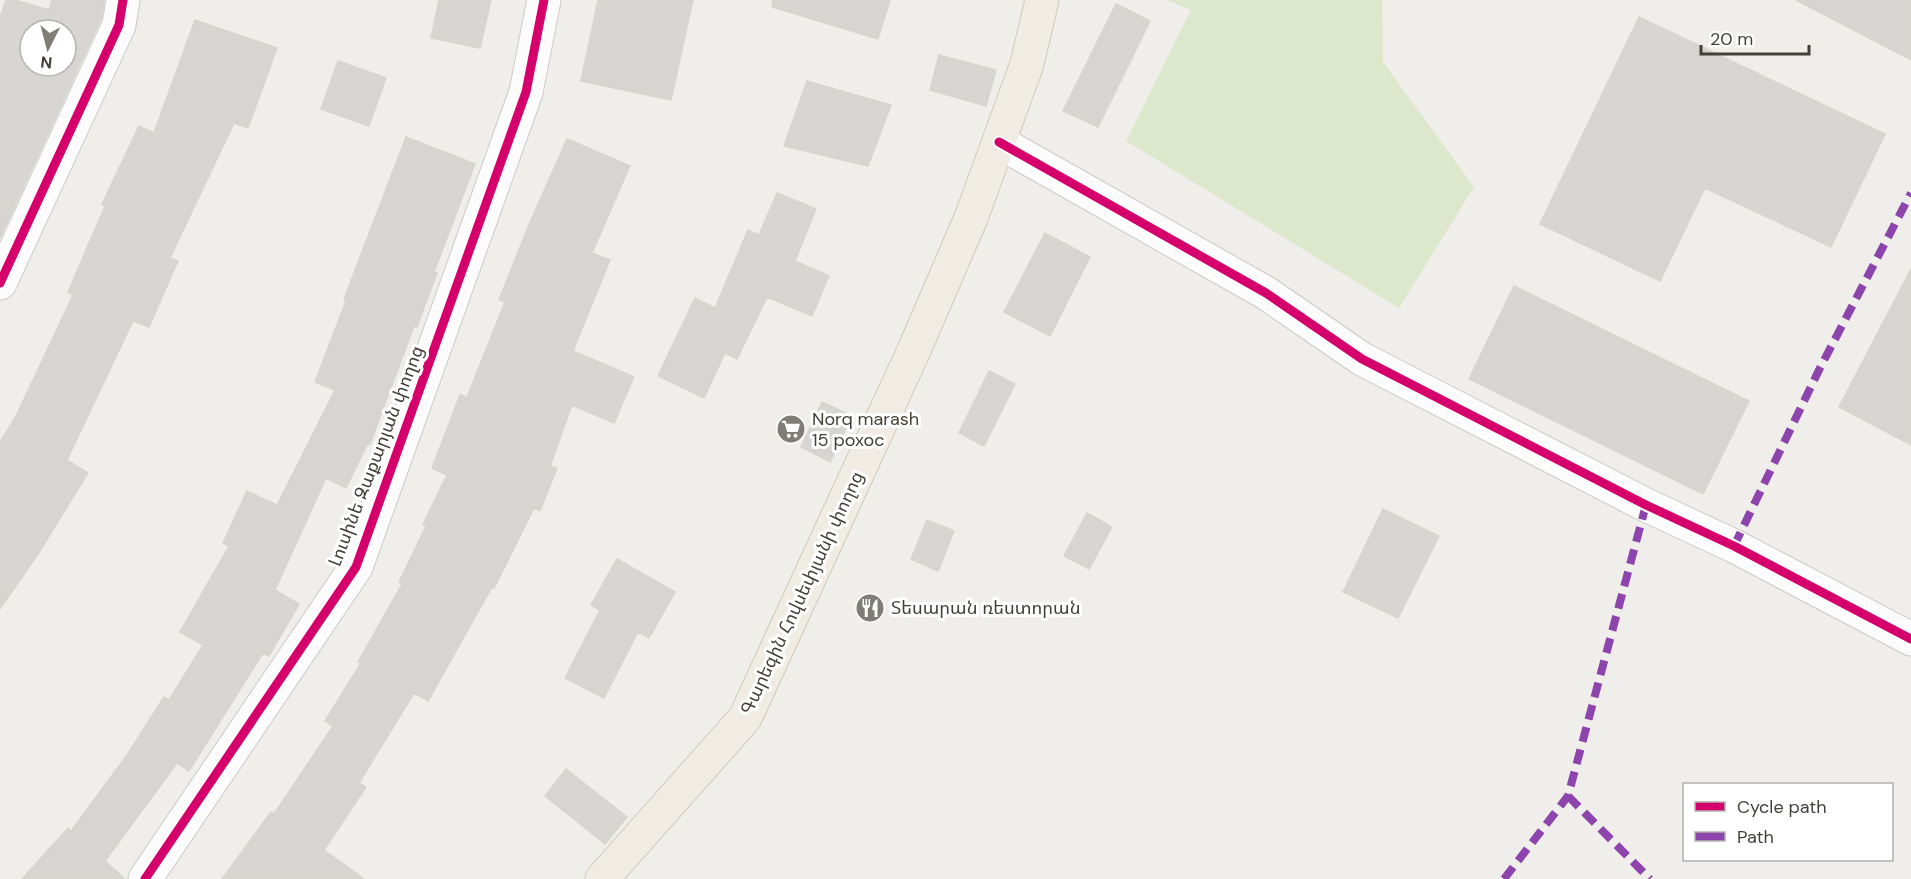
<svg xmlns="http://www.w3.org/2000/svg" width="1911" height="879" viewBox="0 0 1911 879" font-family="'DM Sans','Noto Sans Armenian',sans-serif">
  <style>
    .green { fill: #dce7cc }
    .building { fill: #d7d5d1; stroke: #d7d5d0; stroke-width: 1.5; fill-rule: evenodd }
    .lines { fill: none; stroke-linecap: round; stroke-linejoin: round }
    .minor-casing { stroke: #cbcac6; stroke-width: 35 }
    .major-casing { stroke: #d0c9b9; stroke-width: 35 }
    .minor { stroke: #fdfcfc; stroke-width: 33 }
    .major { stroke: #f0ece4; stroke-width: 33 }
    .quiet { stroke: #8e44ad; stroke-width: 8; stroke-dasharray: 15 8; stroke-linecap: butt }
    .cycleway-casing { stroke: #fff; stroke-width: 13 }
    .cycleway { stroke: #d6006c; stroke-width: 9 }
    .labels { text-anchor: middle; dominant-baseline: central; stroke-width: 6; stroke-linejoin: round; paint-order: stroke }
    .poi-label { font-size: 18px; fill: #443f37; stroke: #fff; text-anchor: start }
    .street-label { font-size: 18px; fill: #443f37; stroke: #fff }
  </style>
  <rect width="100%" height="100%" fill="#efeeea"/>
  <!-- green -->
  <path class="green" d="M 1167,0 L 1382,0 L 1383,62 L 1474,187 L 1399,308 L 1126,141 L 1191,10 Z"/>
  <!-- building -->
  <path class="building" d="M 6,0 L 15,0 L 49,10 L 52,0 L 104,0 L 101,19 L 0,238 L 0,17 ZM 30,30 L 66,30 L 66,66 L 30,66 Z
    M 439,0 L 491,0 L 480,48 L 431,38 Z
    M 598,0 L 693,0 L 671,100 L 581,81 Z
    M 773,0 L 890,0 L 878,39 L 772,7 Z
    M 1796,0 L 1911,0 L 1911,60 Z
    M 1116,4 L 1150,21 L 1098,127 L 1063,111 Z
    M 1639,17 L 1885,134 L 1831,247 L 1705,188 L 1660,281 L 1540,224 Z
    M 195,20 L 277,48 L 248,128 L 234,123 L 170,258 L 178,261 L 149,327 L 133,321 L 67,460 L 88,473 L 38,554 L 0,609 L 0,442 L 16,416 L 73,295 L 68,292 L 105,206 L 102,204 L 139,126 L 154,133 Z
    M 939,55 L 996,70 L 986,106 L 930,90 Z
    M 338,61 L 386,78 L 369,126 L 321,109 Z
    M 807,81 L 891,105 L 868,166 L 784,146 Z
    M 406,137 L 475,164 L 434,272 L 437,273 L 417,327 L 414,326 L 370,444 L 368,443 L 346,488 L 326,478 L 275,590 L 299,604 L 269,656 L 263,653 L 189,771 L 177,763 L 105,861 L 125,879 L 22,879 L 68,828 L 71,831 L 127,755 L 164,697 L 169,700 L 203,645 L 180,632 L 229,546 L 223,543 L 247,491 L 277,505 L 335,390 L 315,382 L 346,301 L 344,299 Z
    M 567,139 L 630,166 L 592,253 L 610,260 L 573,351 L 634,377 L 614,423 L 572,405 L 550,466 L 557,468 L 540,511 L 534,508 L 494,588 L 492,587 L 428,701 L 414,693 L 359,783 L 366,787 L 324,850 L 364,879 L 222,879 L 271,812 L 274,814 L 333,726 L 325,721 L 361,663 L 358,662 L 402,584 L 399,582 L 426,526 L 423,524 L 447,475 L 432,468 L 460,395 L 467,397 L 505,302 L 499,300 L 528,227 Z
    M 777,193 L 816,209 L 795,261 L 829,276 L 812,316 L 767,297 L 737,359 L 725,353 L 704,398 L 658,376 L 695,298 L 715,308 L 748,230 L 759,235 Z
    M 1045,233 L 1090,257 L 1050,336 L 1004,312 Z
    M 1911,269 L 1911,445 L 1839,407 Z
    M 1514,286 L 1749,401 L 1703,494 L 1469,379 Z
    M 989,371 L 1015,384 L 984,446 L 959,433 Z
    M 822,402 L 852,416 L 830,462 L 801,447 Z
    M 1383,509 L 1439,536 L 1398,618 L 1343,592 Z
    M 1087,513 L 1112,527 L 1089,569 L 1064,556 Z
    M 927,520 L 954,531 L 938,571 L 911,559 Z
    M 617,559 L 675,592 L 649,638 L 638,632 L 604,698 L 565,678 L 600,610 L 591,605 Z
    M 566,769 L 627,817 L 605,844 L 545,796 Z"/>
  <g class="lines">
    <!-- minor casing -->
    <g class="minor-casing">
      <path id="minor" d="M 999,142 L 1266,293 L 1362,359 L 1646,505 L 1734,546 L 1911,639
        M 0,283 L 119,25 L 123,0
        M 145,879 L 356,567 L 526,92 L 544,0"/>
    </g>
    <!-- major casing -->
    <g class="major-casing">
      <path id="major" d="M 602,879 L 745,718 L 915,348 L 971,218 L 1027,64 L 1042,0"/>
    </g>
    <!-- minor -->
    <use href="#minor" class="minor"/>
    <!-- major -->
    <use href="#major" class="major"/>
    <!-- quiet -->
    <path class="quiet" d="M 1734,546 L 1820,368 L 1911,193
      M 1568,796 L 1650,879
      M 1504,879 L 1568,796 L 1646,505"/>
    <!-- cycleway casing -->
    <g class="cycleway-casing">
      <path id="cycleway" d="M 999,142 L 1266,293 L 1362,359 L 1646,505 L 1734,546 L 1911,639
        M 0,283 L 119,25 L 123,0
        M 145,879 L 356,567 L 526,92 L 544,0"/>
    </g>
    <!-- cycleway -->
    <use href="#cycleway" class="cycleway"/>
  </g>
  <!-- icons -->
  <defs>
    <g id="supermarket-disc" transform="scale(1.5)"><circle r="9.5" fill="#807c76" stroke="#fff"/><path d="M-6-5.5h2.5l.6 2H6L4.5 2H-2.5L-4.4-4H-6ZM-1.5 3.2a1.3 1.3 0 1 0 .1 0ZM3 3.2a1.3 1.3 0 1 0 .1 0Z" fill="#fff"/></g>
    <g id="restaurant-disc" transform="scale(1.5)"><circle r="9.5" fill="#807c76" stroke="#fff"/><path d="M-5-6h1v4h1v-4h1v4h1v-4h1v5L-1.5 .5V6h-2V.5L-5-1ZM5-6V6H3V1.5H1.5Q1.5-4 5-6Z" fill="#fff"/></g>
  </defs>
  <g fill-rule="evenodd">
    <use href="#supermarket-disc" x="791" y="429"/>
    <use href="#restaurant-disc" x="870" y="608"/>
  </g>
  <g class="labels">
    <!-- poi labels -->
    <g class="poi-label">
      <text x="812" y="419">Norq marash<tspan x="812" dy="21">15 poxoc</tspan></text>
      <text x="891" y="608">Տեսարան ռեստորան</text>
    </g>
    <!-- street labels -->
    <g class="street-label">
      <text transform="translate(376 456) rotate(-69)">Լուսինե Զաքարյան փողոց</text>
      <text transform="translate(802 593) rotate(-65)">Գարեգին Հովսեփյանի փողոց</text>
    </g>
  </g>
  <!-- legend -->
  <rect x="1683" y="783" width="210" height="78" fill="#ffffff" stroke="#b4b2af" stroke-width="1.5"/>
  <rect x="1695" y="802" width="30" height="9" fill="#d6006c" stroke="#b4b2af" stroke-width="1.5"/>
  <text x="1737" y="813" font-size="18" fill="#443f37">Cycle path</text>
  <rect x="1695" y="832" width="30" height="9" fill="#8e44ad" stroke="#b4b2af" stroke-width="1.5"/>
  <text x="1737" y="843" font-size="18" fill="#443f37">Path</text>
  <!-- north arrow -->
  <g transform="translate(48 48) rotate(186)"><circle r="28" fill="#ffffff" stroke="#b4b2af" stroke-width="1.5"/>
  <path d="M0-4.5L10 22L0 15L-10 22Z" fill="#807c76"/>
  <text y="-9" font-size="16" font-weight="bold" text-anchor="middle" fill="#443f37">N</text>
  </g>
  <!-- scale -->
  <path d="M1701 45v9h108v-9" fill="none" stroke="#443f37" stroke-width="3"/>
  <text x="1710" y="45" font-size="18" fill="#443f37" stroke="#ffffff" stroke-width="4.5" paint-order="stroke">20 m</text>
</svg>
